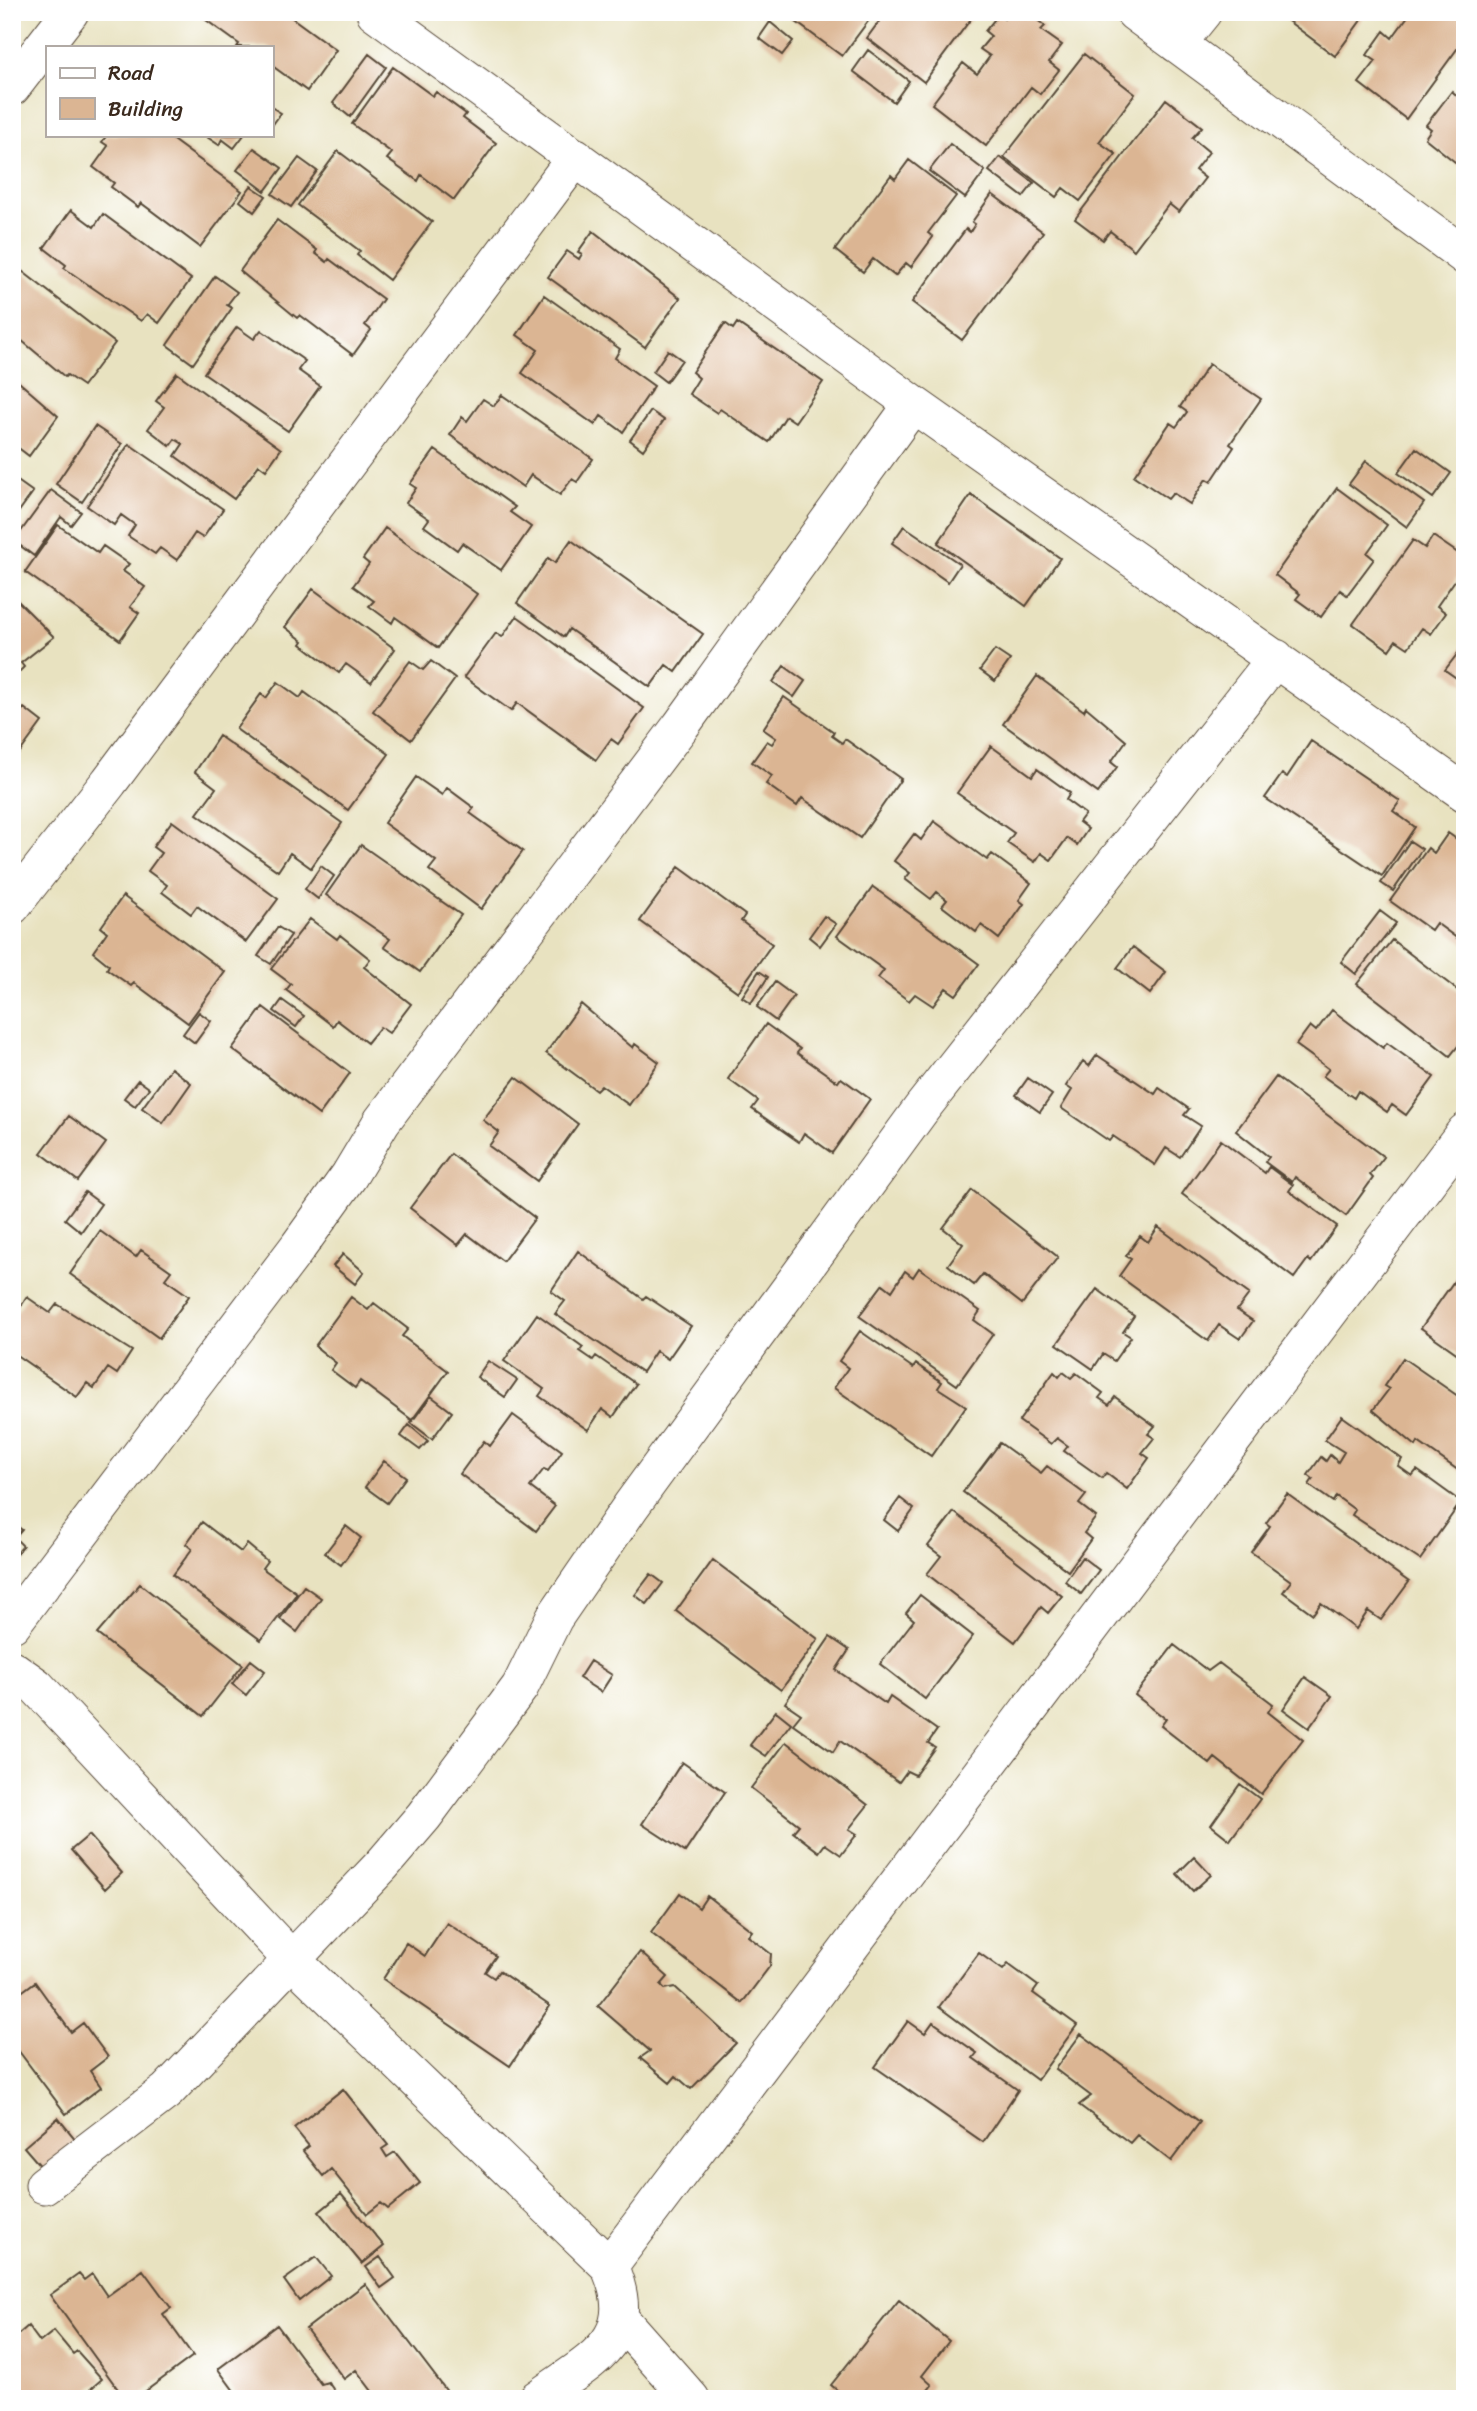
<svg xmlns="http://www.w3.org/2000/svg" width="1477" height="2411" viewBox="0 0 1477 2411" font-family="Sriracha,sans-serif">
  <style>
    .building { fill: #dbb593 }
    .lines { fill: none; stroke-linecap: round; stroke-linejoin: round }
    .minor-casing { stroke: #554636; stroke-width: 39 }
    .minor { stroke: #fff; stroke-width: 37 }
  </style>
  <rect width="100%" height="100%" fill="#fff"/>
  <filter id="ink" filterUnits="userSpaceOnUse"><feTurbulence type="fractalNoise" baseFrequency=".0143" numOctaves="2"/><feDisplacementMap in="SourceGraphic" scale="14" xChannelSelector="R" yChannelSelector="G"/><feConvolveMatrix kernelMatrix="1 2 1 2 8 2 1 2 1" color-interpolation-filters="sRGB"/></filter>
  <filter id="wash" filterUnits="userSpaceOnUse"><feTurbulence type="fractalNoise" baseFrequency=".00686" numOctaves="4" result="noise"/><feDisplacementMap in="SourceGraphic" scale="28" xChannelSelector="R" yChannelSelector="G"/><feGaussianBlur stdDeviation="1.57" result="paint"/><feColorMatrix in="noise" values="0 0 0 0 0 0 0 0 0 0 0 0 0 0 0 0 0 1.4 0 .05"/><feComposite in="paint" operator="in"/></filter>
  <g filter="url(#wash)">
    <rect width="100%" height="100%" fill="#e8e2c0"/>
    <g id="blocks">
      <!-- building -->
      <path class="building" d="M 195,12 L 284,12 L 336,50 L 307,91 L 271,65 L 271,47 L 237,47 L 239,44 Z
        M 791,12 L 875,12 L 842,56 L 788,16 Z
        M 886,12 L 895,19 L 900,12 L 976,12 L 924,82 L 867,38 Z
        M 1009,12 L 1027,12 L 1045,26 L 1041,30 L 1062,45 L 1049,62 L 1059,70 L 1040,94 L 1031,87 L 986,146 L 932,104 L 963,63 L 977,74 L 990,56 L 980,49 L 991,36 L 985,31 L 998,15 L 1004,19 Z
        M 1288,12 L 1367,12 L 1335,56 L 1284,18 Z
        M 1411,12 L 1465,12 L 1465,38 L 1406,119 L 1359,83 L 1376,61 L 1367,55 L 1384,31 L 1392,38 Z
        M 770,22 L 793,41 L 782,55 L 759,38 Z
        M 868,50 L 909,81 L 894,102 L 853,71 Z
        M 369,54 L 386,67 L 350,117 L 333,103 Z
        M 1084,54 L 1135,94 L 1099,142 L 1116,154 L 1080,201 L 1063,188 L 1056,197 L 1004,157 Z
        M 393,67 L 433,96 L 436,92 L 466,114 L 463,118 L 496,143 L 454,200 L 421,175 L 418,181 L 387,159 L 392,153 L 352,124 Z
        M 1465,86 L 1465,170 L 1425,138 L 1431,129 L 1426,125 L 1452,91 L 1457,96 Z
        M 1166,99 L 1202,127 L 1192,138 L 1209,152 L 1195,170 L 1205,178 L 1179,212 L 1169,204 L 1134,250 L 1110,231 L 1103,240 L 1075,219 Z
        M 271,107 L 281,113 L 271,127 Z
        M 107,135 L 166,135 L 242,191 L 200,247 L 141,203 L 138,207 L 111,187 L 114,183 L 93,167 L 108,146 L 102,142 Z
        M 204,135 L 244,135 L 234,148 L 222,139 L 219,145 Z
        M 950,144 L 985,171 L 965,198 L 929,171 Z
        M 254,148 L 282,168 L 265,191 L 237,170 Z
        M 338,151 L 432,222 L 389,280 L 357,255 L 360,251 L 298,205 Z
        M 1000,157 L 1034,183 L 1023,197 L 989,171 Z
        M 299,158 L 317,171 L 291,207 L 272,194 Z
        M 909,160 L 956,196 L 928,233 L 933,237 L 911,267 L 906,263 L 895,276 L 873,259 L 863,272 L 835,250 L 891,175 L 895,179 Z
        M 251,186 L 266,196 L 254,212 L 240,201 Z
        M 992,194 L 1043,232 L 962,340 L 912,302 L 966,229 L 970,232 L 975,224 L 972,222 Z
        M 71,210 L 94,227 L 103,214 L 191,279 L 159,323 L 147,314 L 141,321 L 64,268 L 66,265 L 44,248 Z
        M 277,220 L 317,250 L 315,253 L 327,262 L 329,259 L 383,299 L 365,325 L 371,330 L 353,355 L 300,315 L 297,318 L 240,271 Z
        M 593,231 L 680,298 L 645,347 L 548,277 L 567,251 L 579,259 L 582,254 L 578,252 Z
        M 18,268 L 115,343 L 83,386 L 67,375 L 65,377 L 21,340 L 19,343 L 12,338 L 12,275 Z
        M 215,276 L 237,292 L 227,305 L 232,308 L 193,364 L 167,345 Z
        M 544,295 L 620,349 L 615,358 L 654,386 L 623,432 L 601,416 L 595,425 L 522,373 L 538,350 L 517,335 Z
        M 725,323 L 733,329 L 737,323 L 823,382 L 795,422 L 786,416 L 769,442 L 720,409 L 717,413 L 689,394 L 699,378 L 692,372 Z
        M 237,327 L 254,339 L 261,330 L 305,361 L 298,370 L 320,386 L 288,431 L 204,373 Z
        M 668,350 L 682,360 L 666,382 L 653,372 Z
        M 1209,364 L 1261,399 L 1230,444 L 1234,447 L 1211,482 L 1206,479 L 1190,504 L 1173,493 L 1168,499 L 1134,476 L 1170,423 L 1176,427 L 1187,412 L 1180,407 Z
        M 177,373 L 281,449 L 266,470 L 259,465 L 234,499 L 175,456 L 183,444 L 175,439 L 170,446 L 148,429 L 164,407 L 156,401 Z
        M 12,376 L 58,416 L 29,456 L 12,443 Z
        M 502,395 L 593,459 L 577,482 L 572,479 L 560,495 L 531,475 L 523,487 L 450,435 L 462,417 L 467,421 L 483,399 L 494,406 Z
        M 651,411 L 664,420 L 643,450 L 630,440 Z
        M 95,426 L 122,444 L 82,502 L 56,484 Z
        M 129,444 L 223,509 L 203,538 L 195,533 L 177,560 L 160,548 L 155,554 L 128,536 L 135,525 L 121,515 L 114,525 L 87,506 Z
        M 1416,448 L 1451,473 L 1433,498 L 1398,473 Z
        M 435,450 L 515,507 L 510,512 L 531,527 L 501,570 L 462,543 L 457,550 L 424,526 L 429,519 L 406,503 L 416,488 L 410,484 Z
        M 1366,461 L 1424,503 L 1407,527 L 1349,484 Z
        M 12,477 L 33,492 L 12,521 Z
        M 1337,488 L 1387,525 L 1367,553 L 1374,559 L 1347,595 L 1340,590 L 1321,617 L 1296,599 L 1300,594 L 1275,575 Z
        M 51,490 L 81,512 L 71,525 L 61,517 L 34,556 L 14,541 Z
        M 971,495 L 1060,558 L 1026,606 L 938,543 Z
        M 58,525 L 98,553 L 103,546 L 129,564 L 123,571 L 145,587 L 130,607 L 139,613 L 120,640 L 25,572 Z
        M 904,526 L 960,564 L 948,582 L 892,543 Z
        M 385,528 L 477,594 L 438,648 L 395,617 L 392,623 L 369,606 L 374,601 L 353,586 L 369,564 L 363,559 Z
        M 1433,536 L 1465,558 L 1465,566 L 1437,606 L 1446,613 L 1431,634 L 1422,628 L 1408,648 L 1396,640 L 1389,650 L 1353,624 L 1413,540 L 1425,548 Z
        M 571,540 L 703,634 L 676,672 L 666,665 L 650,687 L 569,629 L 564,637 L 517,603 L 548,558 L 555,563 Z
        M 313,589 L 395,649 L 371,682 L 346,664 L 339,673 L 301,644 L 303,641 L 285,627 Z
        M 12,595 L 54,637 L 21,663 L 24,667 L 12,679 Z
        M 517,616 L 644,708 L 618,744 L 611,739 L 596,760 L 517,703 L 511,711 L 464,677 L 496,633 L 502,637 Z
        M 1465,644 L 1465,684 L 1445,670 Z
        M 995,650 L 1010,660 L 995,681 L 980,670 Z
        M 410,661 L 423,670 L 431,661 L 455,679 L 411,740 L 373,711 Z
        M 784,666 L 805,681 L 794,697 L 773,682 Z
        M 1037,676 L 1084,711 L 1086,707 L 1126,741 L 1111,762 L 1117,767 L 1098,793 L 1003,724 Z
        M 278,682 L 300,698 L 304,692 L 389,754 L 348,810 L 236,729 L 261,694 L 266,698 Z
        M 784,697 L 834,732 L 832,736 L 842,743 L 845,739 L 901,779 L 860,838 L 802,798 L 797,806 L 766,784 L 772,776 L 752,762 L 767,741 L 772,744 L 776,738 L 763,729 Z
        M 24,708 L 42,722 L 12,763 L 12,713 L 17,716 Z
        M 219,736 L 342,823 L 311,868 L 290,853 L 278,871 L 197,814 L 216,788 L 195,772 Z
        M 1311,741 L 1400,801 L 1393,811 L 1415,827 L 1382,876 L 1265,798 L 1282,774 L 1287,777 Z
        M 991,746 L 1032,776 L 1037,769 L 1070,793 L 1066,800 L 1085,814 L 1079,822 L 1088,829 L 1077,845 L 1067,838 L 1051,860 L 1041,853 L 1035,862 L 1007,843 L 1014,833 L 957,793 Z
        M 416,777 L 442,795 L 447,788 L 474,808 L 470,813 L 523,851 L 481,909 L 429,870 L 436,861 L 384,823 Z
        M 172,821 L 278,899 L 246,942 L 197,906 L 191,914 L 162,892 L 167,885 L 148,871 L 161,853 L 153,847 Z
        M 934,821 L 987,860 L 992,854 L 1031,883 L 1019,900 L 1024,904 L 999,939 L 981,925 L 976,932 L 942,906 L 947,900 L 937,892 L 931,899 L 905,879 L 910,873 L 894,861 L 914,834 L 921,840 Z
        M 1448,833 L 1465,845 L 1465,944 L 1436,923 L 1431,930 L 1390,901 L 1428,848 L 1434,853 Z
        M 1410,841 L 1422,849 L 1393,891 L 1381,883 Z
        M 361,845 L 461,915 L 420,972 L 384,947 L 390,939 L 326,895 Z
        M 321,866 L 334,876 L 318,899 L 305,889 Z
        M 679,867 L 745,915 L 741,921 L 772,944 L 738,992 L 640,921 Z
        M 873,887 L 979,964 L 956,995 L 946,988 L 933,1006 L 915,994 L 909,1001 L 878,978 L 884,970 L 837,936 Z
        M 123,896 L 225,972 L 188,1023 L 134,983 L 131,986 L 107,969 L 109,965 L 93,952 L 107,932 L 101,927 Z
        M 1380,911 L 1396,923 L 1356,974 L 1341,962 Z
        M 824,916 L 836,924 L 820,946 L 809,937 Z
        M 310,919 L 337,939 L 340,935 L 370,959 L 364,967 L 411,1004 L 389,1033 L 380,1027 L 367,1043 L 337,1020 L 333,1026 L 286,990 L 291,984 L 271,969 Z
        M 278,927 L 291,935 L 271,964 L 258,956 Z
        M 1392,940 L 1465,996 L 1465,1037 L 1450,1056 L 1357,984 Z
        M 1133,947 L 1166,972 L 1150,994 L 1117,968 Z
        M 759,971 L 768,977 L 751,1003 L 742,997 Z
        M 775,982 L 794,996 L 776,1021 L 757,1007 Z
        M 282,1000 L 304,1016 L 296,1027 L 274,1011 Z
        M 581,1004 L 633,1048 L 635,1044 L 659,1062 L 629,1105 L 601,1085 L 596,1090 L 546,1053 Z
        M 263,1007 L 350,1073 L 319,1115 L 232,1049 Z
        M 1332,1010 L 1383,1048 L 1387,1043 L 1434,1077 L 1406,1115 L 1392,1105 L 1387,1112 L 1358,1091 L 1354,1098 L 1323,1076 L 1329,1069 L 1296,1045 L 1310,1026 L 1316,1031 Z
        M 199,1012 L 211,1021 L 195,1043 L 183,1034 Z
        M 766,1024 L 800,1049 L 797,1053 L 838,1082 L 841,1078 L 870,1099 L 832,1153 L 804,1133 L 799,1142 L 752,1109 L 758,1101 L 728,1079 Z
        M 1097,1055 L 1155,1094 L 1159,1088 L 1189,1109 L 1184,1115 L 1201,1126 L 1180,1157 L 1166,1148 L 1155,1165 L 1113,1136 L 1109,1141 L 1061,1108 L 1072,1090 L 1066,1086 L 1083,1061 L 1089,1066 Z
        M 171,1068 L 191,1083 L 163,1123 L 142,1108 Z
        M 516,1077 L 578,1124 L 537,1181 L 489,1146 L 499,1132 L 483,1120 Z
        M 1276,1077 L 1384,1157 L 1370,1175 L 1373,1178 L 1346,1216 L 1295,1177 L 1292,1182 L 1265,1162 L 1269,1157 L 1236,1131 Z
        M 1028,1078 L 1052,1095 L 1040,1112 L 1016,1095 Z
        M 138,1080 L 149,1088 L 135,1106 L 124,1098 Z
        M 69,1116 L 106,1143 L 78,1181 L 41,1153 Z
        M 1221,1140 L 1265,1173 L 1269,1167 L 1293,1185 L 1289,1191 L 1337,1226 L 1311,1262 L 1308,1259 L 1294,1278 L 1182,1194 Z
        M 451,1154 L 535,1218 L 503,1261 L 467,1234 L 458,1245 L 410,1208 Z
        M 972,1190 L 1058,1257 L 1022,1304 L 983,1274 L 974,1285 L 948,1265 L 963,1244 L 943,1228 Z
        M 85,1192 L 101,1204 L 81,1232 L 65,1219 Z
        M 1158,1227 L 1249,1294 L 1237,1310 L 1253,1321 L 1240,1339 L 1219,1325 L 1208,1341 L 1119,1276 L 1131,1259 L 1126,1256 L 1140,1236 L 1148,1242 Z
        M 100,1231 L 136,1257 L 141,1250 L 171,1271 L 165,1279 L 189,1296 L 159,1338 L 70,1274 Z
        M 578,1251 L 643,1299 L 646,1296 L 691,1326 L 668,1359 L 656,1351 L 642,1372 L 555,1314 L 565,1301 L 551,1291 Z
        M 343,1254 L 364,1272 L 355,1284 L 333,1266 Z
        M 919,1268 L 980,1311 L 974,1320 L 993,1334 L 957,1385 L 859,1316 L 883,1284 L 892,1291 L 905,1271 L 913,1277 Z
        M 1459,1274 L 1465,1279 L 1465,1359 L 1421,1328 Z
        M 1097,1289 L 1134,1316 L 1123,1332 L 1131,1337 L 1114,1361 L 1103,1354 L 1093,1369 L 1057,1344 Z
        M 27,1297 L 50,1313 L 57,1304 L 132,1351 L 117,1374 L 108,1368 L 94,1388 L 87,1383 L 77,1397 L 12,1352 L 12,1308 L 17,1312 Z
        M 351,1297 L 368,1310 L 374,1303 L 408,1329 L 402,1336 L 448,1371 L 412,1420 L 360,1381 L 355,1388 L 331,1370 L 336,1363 L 315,1346 Z
        M 537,1314 L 583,1347 L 580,1351 L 593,1360 L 596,1356 L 636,1384 L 613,1417 L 602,1409 L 588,1430 L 539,1396 L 544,1389 L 504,1361 Z
        M 860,1331 L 913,1368 L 916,1364 L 942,1382 L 938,1388 L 966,1406 L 931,1456 L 834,1388 L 848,1368 L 839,1361 Z
        M 1403,1358 L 1465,1401 L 1465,1475 L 1418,1442 L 1416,1446 L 1373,1410 L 1389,1389 L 1384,1386 Z
        M 488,1361 L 517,1380 L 505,1397 L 477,1377 Z
        M 1054,1372 L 1059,1377 L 1063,1372 L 1071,1378 L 1076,1373 L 1103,1393 L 1099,1398 L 1109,1405 L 1115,1397 L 1155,1426 L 1148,1434 L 1154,1438 L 1142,1453 L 1149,1458 L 1127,1489 L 1106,1473 L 1102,1478 L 1064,1451 L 1068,1446 L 1057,1438 L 1051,1444 L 1019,1421 Z
        M 431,1396 L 452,1412 L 432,1439 L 411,1423 Z
        M 513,1415 L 562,1451 L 548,1471 L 544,1469 L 530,1487 L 555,1506 L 536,1531 L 460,1474 L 484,1441 L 490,1446 Z
        M 1342,1416 L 1402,1459 L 1398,1466 L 1412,1476 L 1417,1470 L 1461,1502 L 1420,1560 L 1352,1515 L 1355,1510 L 1336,1496 L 1333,1502 L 1309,1485 L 1313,1479 L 1308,1475 L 1321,1457 L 1326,1461 L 1330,1455 L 1338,1462 L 1344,1452 L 1325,1440 Z
        M 409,1425 L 428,1441 L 420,1450 L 401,1436 Z
        M 1000,1443 L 1041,1473 L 1047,1466 L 1086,1495 L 1079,1504 L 1096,1517 L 1084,1533 L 1091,1539 L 1068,1571 L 963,1492 Z
        M 384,1461 L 406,1477 L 387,1503 L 365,1487 Z
        M 1287,1494 L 1409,1582 L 1381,1620 L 1368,1611 L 1356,1629 L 1321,1603 L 1313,1614 L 1283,1592 L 1291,1581 L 1251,1552 L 1270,1526 L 1266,1523 Z
        M 900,1498 L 914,1509 L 898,1531 L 884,1520 Z
        M 954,1512 L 1062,1596 L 1048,1613 L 1041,1607 L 1015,1642 L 927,1574 L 941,1556 L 928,1546 Z
        M 12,1522 L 22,1530 L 15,1538 L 23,1546 L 12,1559 Z
        M 202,1522 L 241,1552 L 247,1544 L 267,1561 L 262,1568 L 297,1593 L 261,1640 L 173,1575 L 192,1549 L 186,1544 Z
        M 346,1526 L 361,1538 L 341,1565 L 325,1553 Z
        M 1082,1557 L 1099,1570 L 1081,1594 L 1065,1581 Z
        M 713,1560 L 818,1639 L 781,1690 L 676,1611 Z
        M 651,1574 L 663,1583 L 647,1604 L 635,1595 Z
        M 140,1584 L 243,1665 L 203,1716 L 97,1634 Z
        M 304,1586 L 321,1598 L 297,1632 L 280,1619 Z
        M 920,1595 L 973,1636 L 925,1699 L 880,1664 L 914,1620 L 906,1613 Z
        M 830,1637 L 849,1650 L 836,1670 L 886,1704 L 890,1697 L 937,1730 L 928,1743 L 935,1747 L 915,1775 L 907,1771 L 899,1782 L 840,1741 L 833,1752 L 793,1724 L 801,1714 L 785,1703 Z
        M 1174,1645 L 1208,1671 L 1219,1663 L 1273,1704 L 1268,1712 L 1303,1740 L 1261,1794 L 1215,1758 L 1210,1764 L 1161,1726 L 1166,1719 L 1135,1695 Z
        M 251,1660 L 265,1671 L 246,1695 L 232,1684 Z
        M 590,1661 L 612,1675 L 601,1692 L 579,1678 Z
        M 1305,1677 L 1332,1696 L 1309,1728 L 1283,1709 Z
        M 776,1711 L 791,1723 L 766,1756 L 750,1745 Z
        M 786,1742 L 868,1805 L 849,1829 L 857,1834 L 841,1855 L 825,1844 L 819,1852 L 793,1832 L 799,1825 L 751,1788 Z
        M 682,1762 L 725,1792 L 685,1852 L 642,1824 Z
        M 1240,1784 L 1260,1799 L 1230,1840 L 1211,1825 Z
        M 89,1835 L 122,1873 L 105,1889 L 71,1850 Z
        M 1194,1857 L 1211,1875 L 1193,1891 L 1177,1874 Z
        M 680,1893 L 699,1908 L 707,1896 L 752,1931 L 748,1936 L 771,1954 L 770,1966 L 742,2003 L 651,1933 Z
        M 447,1923 L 496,1956 L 485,1972 L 494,1978 L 499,1971 L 550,2006 L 510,2066 L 383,1979 L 406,1943 L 425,1956 Z
        M 640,1952 L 668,1977 L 661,1985 L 665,1989 L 675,1987 L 736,2043 L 691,2089 L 676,2076 L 670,2083 L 640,2058 L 650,2051 L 598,2006 Z
        M 979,1953 L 1003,1970 L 1008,1964 L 1038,1986 L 1033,1993 L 1077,2025 L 1037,2080 L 939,2007 Z
        M 35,1982 L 71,2032 L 83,2023 L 108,2057 L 90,2071 L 101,2087 L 66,2114 L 12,2042 L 12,1999 Z
        M 908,2021 L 925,2033 L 933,2022 L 977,2053 L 973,2058 L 1018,2090 L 983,2142 L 875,2067 Z
        M 1081,2034 L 1200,2122 L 1171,2161 L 1137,2135 L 1130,2143 L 1079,2105 L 1091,2096 L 1055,2069 Z
        M 343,2089 L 388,2145 L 382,2149 L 387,2157 L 395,2152 L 420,2183 L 388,2209 L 381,2203 L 367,2214 L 331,2169 L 323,2176 L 303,2151 L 309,2146 L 294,2128 Z
        M 58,2118 L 77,2141 L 43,2169 L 24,2147 Z
        M 341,2194 L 384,2246 L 362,2264 L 319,2212 Z
        M 316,2257 L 331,2276 L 299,2301 L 284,2280 Z
        M 380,2257 L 395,2278 L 381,2288 L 366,2267 Z
        M 143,2270 L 171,2308 L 163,2314 L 193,2356 L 135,2399 L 125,2399 L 50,2295 L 79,2274 L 84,2280 L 92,2274 L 107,2296 Z
        M 365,2284 L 451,2397 L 449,2399 L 378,2399 L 356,2370 L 344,2379 L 306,2329 Z
        M 899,2300 L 949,2341 L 922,2376 L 932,2385 L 921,2399 L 848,2399 L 831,2385 Z
        M 277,2325 L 321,2384 L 328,2382 L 340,2399 L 240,2399 L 218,2369 Z
        M 28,2326 L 40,2342 L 54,2331 L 73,2354 L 77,2351 L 102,2379 L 79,2399 L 13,2399 L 19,2393 L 12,2385 L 12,2361 L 17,2357 L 12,2351 L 12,2340 Z"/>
    </g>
  </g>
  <g filter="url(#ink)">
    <use href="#blocks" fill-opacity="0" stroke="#554636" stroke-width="2"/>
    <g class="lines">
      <!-- minor casing -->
      <g class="minor-casing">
        <path id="minor" d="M 375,12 L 913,404 L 1465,793
          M 1134,12 L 1465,256
          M 1177,44 L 1203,12
          M 12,87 L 70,12
          M 12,906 L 109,782 L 576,157
          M 12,1624 L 298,1247 L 349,1176 L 382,1121 L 680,727 L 913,404
          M 12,1669 L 36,1686 L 291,1959 L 609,2266 C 643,2341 590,2360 537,2399
          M 44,2185 L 167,2091 L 382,1865 L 424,1816 L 520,1687 L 554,1618 L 631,1506 L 922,1108 L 1276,658
          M 609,2266 L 1465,1132
          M 621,2320 L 691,2399"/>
      </g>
      <!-- minor -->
      <use href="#minor" class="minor"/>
    </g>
  </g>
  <!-- margin -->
  <rect width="1477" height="2411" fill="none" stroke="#fff" stroke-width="42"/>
  <!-- legend -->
  <rect x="46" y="46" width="228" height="91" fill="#ffffff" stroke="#b1aaa5" stroke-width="2"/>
  <rect x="60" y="68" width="35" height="10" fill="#ffffff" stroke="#b1aaa5" stroke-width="2"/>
  <text x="108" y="80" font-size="21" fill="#3b2a1e">Road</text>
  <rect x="60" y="98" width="35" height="21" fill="#dbb593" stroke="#b1aaa5" stroke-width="2"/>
  <text x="108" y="116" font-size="21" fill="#3b2a1e">Building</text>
</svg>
